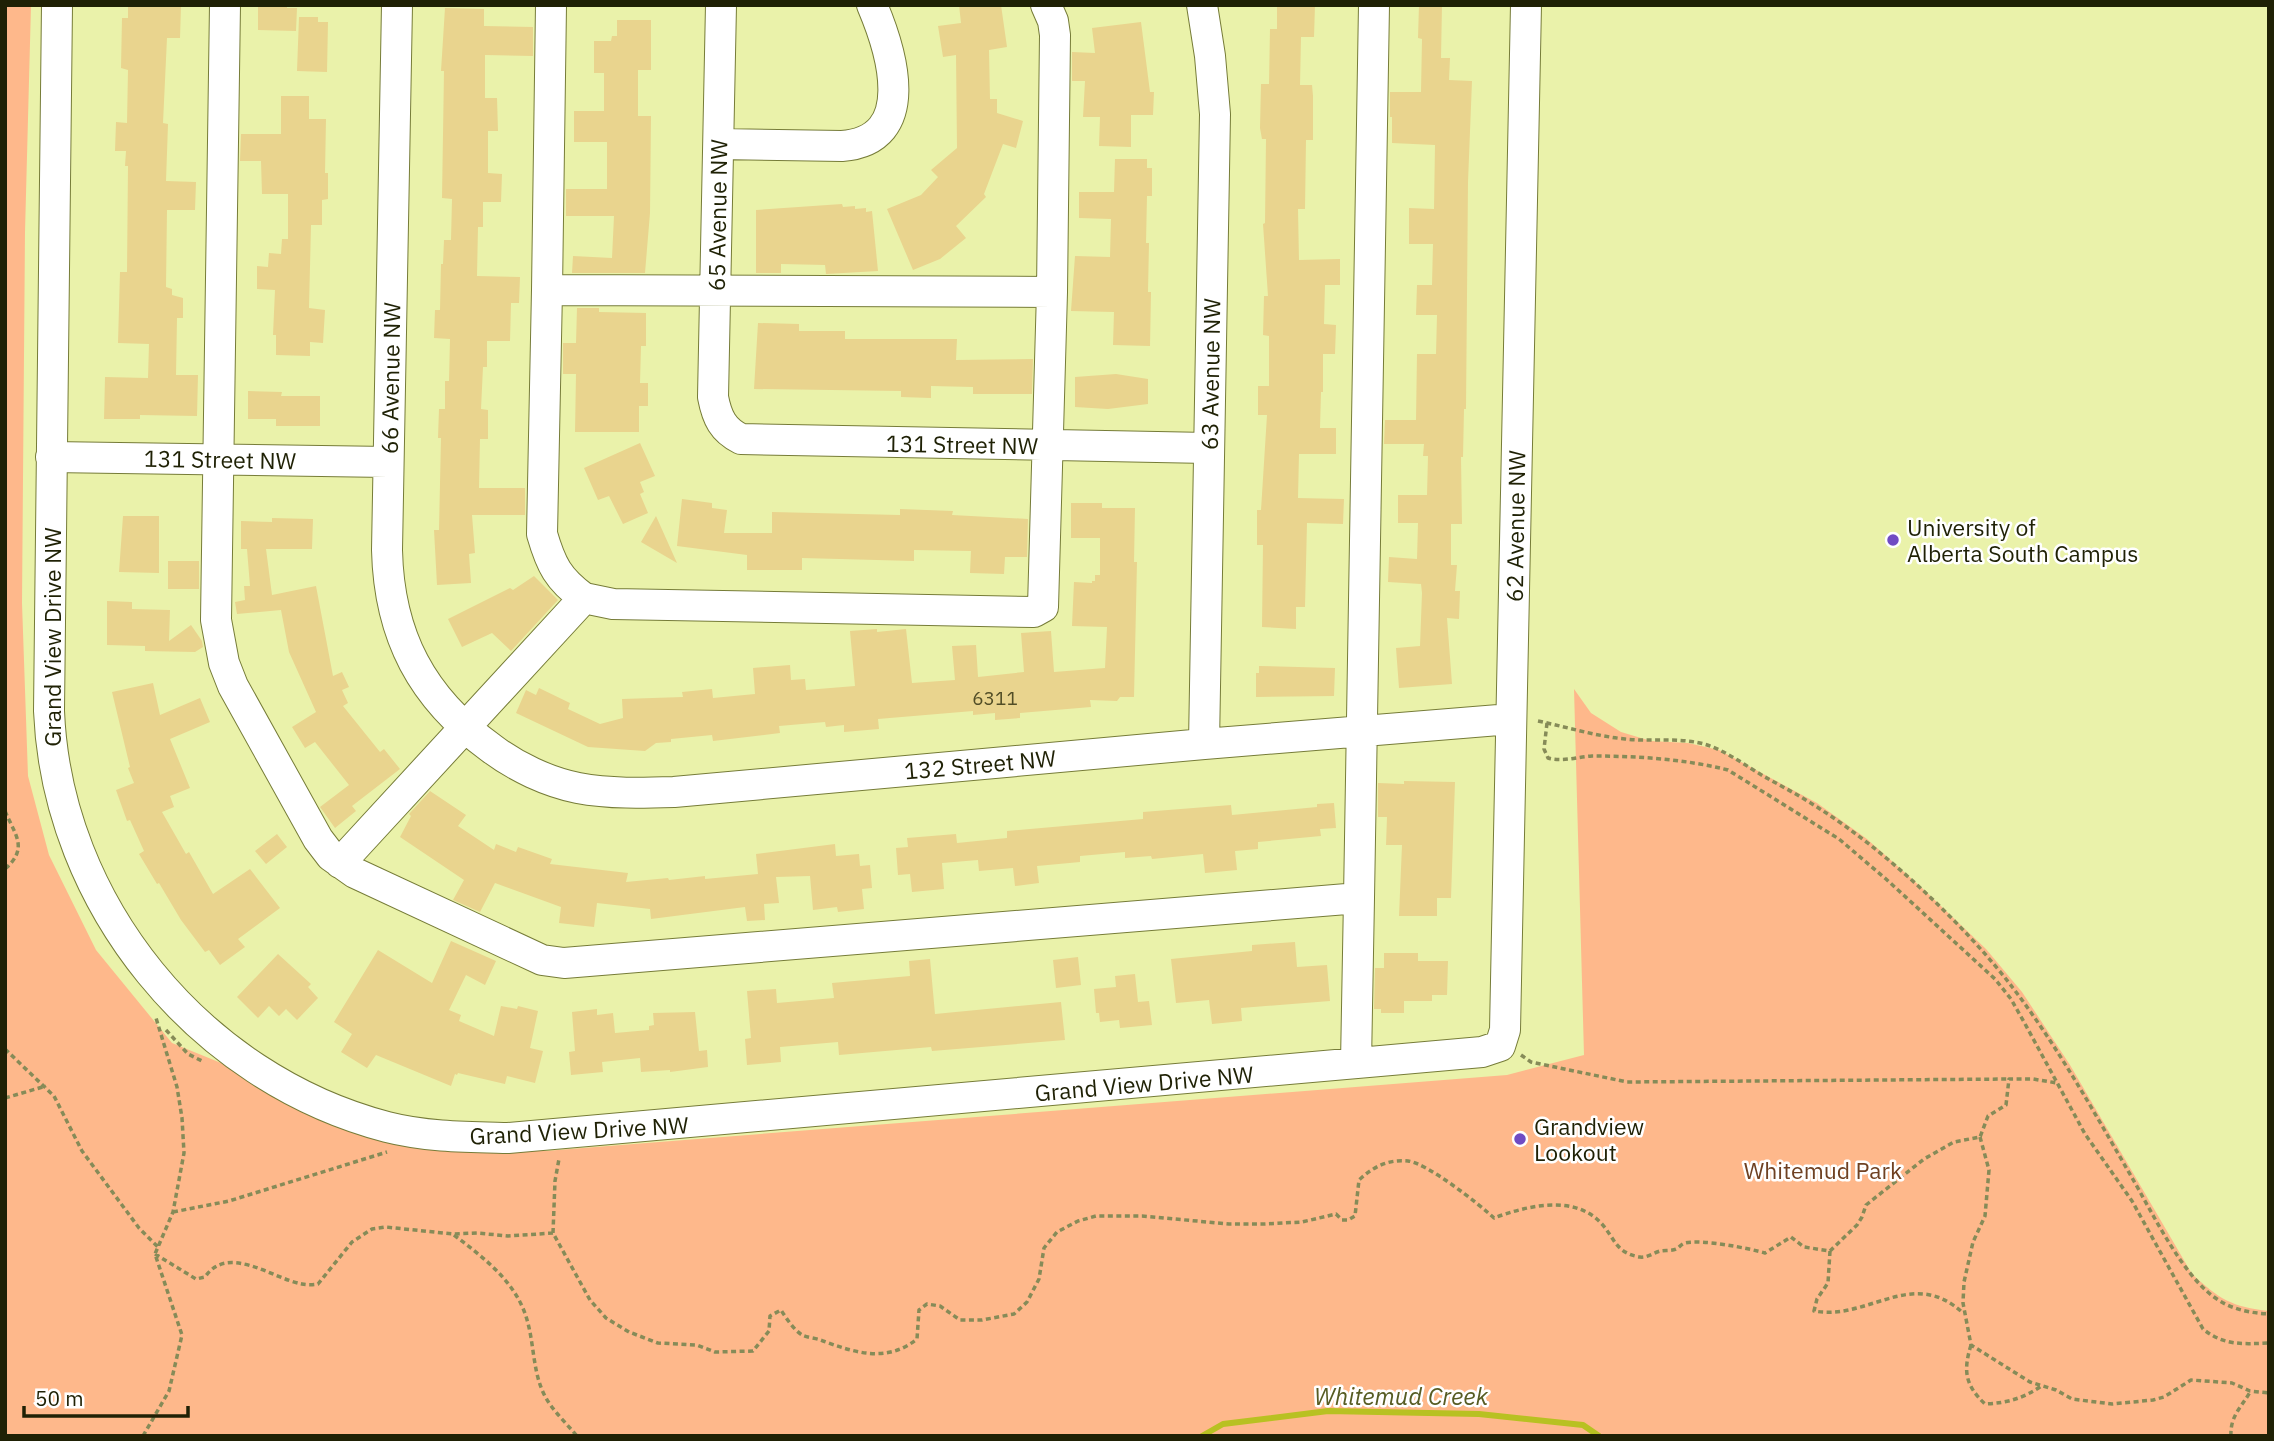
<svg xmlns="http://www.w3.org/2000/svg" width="2274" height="1441" viewBox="0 0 2274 1441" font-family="'IBM Plex Sans',sans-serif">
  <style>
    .green { fill: #feb88b }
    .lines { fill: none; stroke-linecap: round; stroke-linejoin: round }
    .stream { stroke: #b8c122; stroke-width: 6 }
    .building { fill: #e9d48e }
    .minor-casing { stroke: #767c38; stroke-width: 32 }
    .path { stroke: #868b58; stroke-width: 3.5; stroke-dasharray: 5 3.5; stroke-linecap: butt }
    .minor { stroke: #fff; stroke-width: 30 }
    .poi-dot { fill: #704bc3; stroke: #fff; stroke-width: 2.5 }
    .labels { text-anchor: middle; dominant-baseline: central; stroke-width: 5; stroke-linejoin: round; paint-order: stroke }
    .number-label { font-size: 19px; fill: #524e27 }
    .street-label { font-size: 23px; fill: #1f2105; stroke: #fff }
    .poi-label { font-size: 23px; fill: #1f2105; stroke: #fff; text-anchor: start }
    .park-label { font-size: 23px; fill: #6f4122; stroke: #fff }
    .water-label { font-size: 24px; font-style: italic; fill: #575c23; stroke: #fff }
  </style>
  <rect width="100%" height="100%" fill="#eaf2aa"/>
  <!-- green -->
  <path class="green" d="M 5,5 L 31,5 L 25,232 L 22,603 L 28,776 L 49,855 L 96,950 L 172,1043 L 424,1146 L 545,1151 L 1507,1075 L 1584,1055 L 1574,689 L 1591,713 L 1621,732 L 1651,741 L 1688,743 L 1719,750 L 1817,803 L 1867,839 L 1922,888 L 1986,949 L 2022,992 L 2070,1065 L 2192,1274 C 2219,1299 2232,1307 2269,1311 L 2269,1436 L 5,1436 Z"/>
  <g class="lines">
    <!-- stream -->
    <path class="stream" d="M 1202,1436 L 1223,1424 L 1328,1411 L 1479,1414 L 1583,1425 L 1599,1436"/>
  </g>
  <!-- building -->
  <path class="building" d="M 128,5 L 181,6 L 180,38 L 167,38 L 163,123 L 168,124 L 166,181 L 196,182 L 195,210 L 167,210 L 166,287 L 172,289 L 172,295 L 183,298 L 183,318 L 177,318 L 176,375 L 198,375 L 197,416 L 140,415 L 140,419 L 104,419 L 105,377 L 148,378 L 149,344 L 118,343 L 120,272 L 127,272 L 128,166 L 125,166 L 126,151 L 115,151 L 116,122 L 127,123 L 128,70 L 121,68 L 122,18 L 128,18 Z
    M 258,5 L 287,5 L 287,8 L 297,8 L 296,31 L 258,30 Z
    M 959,5 L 1001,5 L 1007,47 L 989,50 L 990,99 L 997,99 L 997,113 L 1023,121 L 1016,148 L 1003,144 L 984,194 L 986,197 L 956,226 L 966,238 L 940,259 L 913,270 L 887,209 L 921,195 L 938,177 L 931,170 L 957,148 L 956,55 L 943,57 L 938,26 L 961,23 Z
    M 1277,5 L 1315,5 L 1314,37 L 1301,37 L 1300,85 L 1312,85 L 1313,96 L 1313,140 L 1306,140 L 1305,209 L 1298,209 L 1299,260 L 1340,259 L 1340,285 L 1325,285 L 1324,324 L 1336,325 L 1335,354 L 1323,354 L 1323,392 L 1321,392 L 1320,428 L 1336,428 L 1336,454 L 1299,454 L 1298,498 L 1344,499 L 1343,524 L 1307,523 L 1305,607 L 1296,607 L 1296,629 L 1262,627 L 1263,545 L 1257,545 L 1257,510 L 1261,510 L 1267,415 L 1258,415 L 1258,386 L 1269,386 L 1269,336 L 1263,335 L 1264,296 L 1268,296 L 1263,224 L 1265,223 L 1266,139 L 1262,139 L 1260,128 L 1261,84 L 1269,84 L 1270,29 L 1277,29 Z
    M 1419,5 L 1442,5 L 1441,58 L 1450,58 L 1449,80 L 1472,81 L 1468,182 L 1466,409 L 1464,409 L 1463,457 L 1461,457 L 1462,524 L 1451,524 L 1451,565 L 1457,565 L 1455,591 L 1460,591 L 1459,619 L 1447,618 L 1452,684 L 1399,688 L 1396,648 L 1420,646 L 1422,593 L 1421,584 L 1388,582 L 1389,557 L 1417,559 L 1418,523 L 1398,523 L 1398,495 L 1427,495 L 1428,456 L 1423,456 L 1424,444 L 1384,444 L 1385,420 L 1416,420 L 1417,354 L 1436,354 L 1437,315 L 1416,315 L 1417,285 L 1432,285 L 1433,244 L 1409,244 L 1409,208 L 1434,209 L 1435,145 L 1392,143 L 1392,117 L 1390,117 L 1390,92 L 1421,92 L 1422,39 L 1418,38 Z
    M 445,8 L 484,9 L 484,26 L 533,27 L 533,56 L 485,55 L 485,98 L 497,98 L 498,131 L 488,131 L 488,173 L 502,174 L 501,202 L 483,202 L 483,227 L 478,227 L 477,276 L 520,277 L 519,303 L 511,303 L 510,341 L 487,341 L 487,367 L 483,367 L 481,409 L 488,410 L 488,439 L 480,439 L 479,488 L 525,488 L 525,515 L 472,515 L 475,553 L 469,554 L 471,583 L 437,585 L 434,530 L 439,530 L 441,438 L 438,438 L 439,409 L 445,409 L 445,381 L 449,381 L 450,339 L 434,338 L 435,310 L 440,310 L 441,264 L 443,264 L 444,240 L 451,240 L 452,199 L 442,198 L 444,71 L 441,71 Z
    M 299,17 L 318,17 L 318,22 L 328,22 L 327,72 L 297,71 Z
    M 617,20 L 651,20 L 651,70 L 638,70 L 638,116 L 651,116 L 650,213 L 645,273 L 572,273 L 573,256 L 612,258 L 614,216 L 566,216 L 566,189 L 607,189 L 607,142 L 574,142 L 574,111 L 604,111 L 604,73 L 594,73 L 594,41 L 611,41 L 612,36 L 617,36 Z
    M 1141,22 L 1150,92 L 1154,92 L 1153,115 L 1131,115 L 1131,147 L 1099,146 L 1100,117 L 1083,117 L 1085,81 L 1072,81 L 1072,52 L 1095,53 L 1092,28 Z
    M 281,96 L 309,96 L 309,119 L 326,119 L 325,173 L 328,173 L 328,199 L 322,200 L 322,225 L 311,225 L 309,308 L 325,310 L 323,343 L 310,342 L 310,356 L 276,355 L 276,335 L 273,335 L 275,290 L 257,289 L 257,266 L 268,267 L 269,253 L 281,254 L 282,239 L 288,239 L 288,194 L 262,194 L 261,161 L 240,161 L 241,134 L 281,134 Z
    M 1115,159 L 1147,159 L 1147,168 L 1152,168 L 1152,196 L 1147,196 L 1146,243 L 1149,243 L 1148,292 L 1151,292 L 1150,346 L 1113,345 L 1114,312 L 1071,311 L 1075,256 L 1110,257 L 1111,219 L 1079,218 L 1079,192 L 1114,192 Z
    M 842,204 L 843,207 L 855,206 L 855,209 L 866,208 L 866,212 L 872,211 L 878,271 L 826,274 L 825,265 L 781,264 L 781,273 L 756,273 L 756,210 Z
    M 577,308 L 599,308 L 599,312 L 646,313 L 646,346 L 641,346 L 640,383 L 648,383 L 648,406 L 639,406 L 639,432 L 575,432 L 576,374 L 563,374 L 563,343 L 576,343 Z
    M 758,323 L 799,324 L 799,331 L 845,331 L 845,339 L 957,339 L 956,360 L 1033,359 L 1032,394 L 973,394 L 973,387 L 931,386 L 931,398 L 901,397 L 901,391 L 754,389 Z
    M 1116,374 L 1148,379 L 1148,404 L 1108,409 L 1075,407 L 1075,377 Z
    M 248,391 L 282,392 L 281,396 L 320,396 L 320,426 L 276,426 L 276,419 L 248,419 Z
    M 640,443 L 655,476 L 640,482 L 644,492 L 640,494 L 648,513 L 623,524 L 609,496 L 598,500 L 584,468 Z
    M 682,499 L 712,503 L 712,508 L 727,510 L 724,533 L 772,533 L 772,512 L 900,515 L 900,509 L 953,511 L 952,515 L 1028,519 L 1027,557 L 1005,557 L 1004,574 L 970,573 L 971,551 L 914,550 L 914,561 L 802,558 L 802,570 L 747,570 L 747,555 L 677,546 Z
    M 1071,503 L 1102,503 L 1102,508 L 1135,508 L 1134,562 L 1137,562 L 1134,697 L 1120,697 L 1117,701 L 1090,700 L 1091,707 L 1020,713 L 1020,718 L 995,720 L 995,713 L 973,715 L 973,711 L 878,719 L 879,729 L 844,732 L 844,725 L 826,727 L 825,722 L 779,726 L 780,733 L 713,741 L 712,735 L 671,739 L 671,742 L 656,743 L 645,751 L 588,747 L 516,713 L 526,690 L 536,695 L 539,688 L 570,703 L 568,709 L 600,724 L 623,718 L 622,699 L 683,697 L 682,692 L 712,689 L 713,698 L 755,694 L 753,668 L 790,665 L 791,680 L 805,679 L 806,690 L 855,686 L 850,631 L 877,629 L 877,632 L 906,629 L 912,683 L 955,680 L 952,646 L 976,645 L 978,677 L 1024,672 L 1021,633 L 1051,631 L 1054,672 L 1105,668 L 1107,627 L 1072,626 L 1074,582 L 1092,583 L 1092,581 L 1095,581 L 1095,575 L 1100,575 L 1100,538 L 1071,538 Z
    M 123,516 L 159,516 L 159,573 L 119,572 Z
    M 656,516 L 677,563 L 641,542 Z
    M 272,518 L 313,519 L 312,549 L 266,549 L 272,595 L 316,586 L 333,676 L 342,672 L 349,687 L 342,690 L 348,703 L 343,706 L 380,752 L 384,749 L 400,769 L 352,806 L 356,811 L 335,828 L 320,807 L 349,785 L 315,742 L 305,748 L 292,727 L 316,712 L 289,652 L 281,610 L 237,614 L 235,602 L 245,600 L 244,586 L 250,586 L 247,549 L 241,549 L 241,521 L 272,522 Z
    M 168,561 L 199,561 L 199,589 L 168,589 Z
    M 534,576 L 558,600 L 511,651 L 492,633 L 462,647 L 448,619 L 510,588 L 513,590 Z
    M 107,601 L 132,602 L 132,609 L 170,610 L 169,641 L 191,625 L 202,641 L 203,647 L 195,652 L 145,651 L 145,646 L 107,645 Z
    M 1259,666 L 1335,668 L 1334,696 L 1256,697 L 1256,673 L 1259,673 Z
    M 153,683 L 160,715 L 200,698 L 210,722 L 170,739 L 190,788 L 170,796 L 174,807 L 162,812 L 186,854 L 189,852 L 213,894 L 250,869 L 280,908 L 238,939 L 245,947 L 220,965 L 209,950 L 205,952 L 181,920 L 159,883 L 157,884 L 139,854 L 144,851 L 130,820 L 127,821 L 116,790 L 134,783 L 128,768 L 130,767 L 112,692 Z
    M 1404,781 L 1455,782 L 1451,898 L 1437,898 L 1437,916 L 1399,916 L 1402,845 L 1386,845 L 1387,817 L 1378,817 L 1378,783 L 1404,784 Z
    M 430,791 L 466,815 L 458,826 L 494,850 L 496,844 L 516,852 L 518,847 L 552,859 L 550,864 L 628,873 L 626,882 L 668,878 L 669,880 L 705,876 L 705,879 L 758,874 L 756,854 L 835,844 L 836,856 L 859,854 L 860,866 L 870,865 L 872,888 L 862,889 L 864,909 L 838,912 L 837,907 L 813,910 L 810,876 L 776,877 L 779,903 L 764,904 L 765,920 L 747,921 L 745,907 L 651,919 L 650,909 L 597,903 L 594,927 L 559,923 L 561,907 L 495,883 L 480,912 L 453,900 L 464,880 L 400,837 L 411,816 L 409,814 Z
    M 1334,803 L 1336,828 L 1320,829 L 1321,836 L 1258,842 L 1258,849 L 1235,851 L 1237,870 L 1205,873 L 1203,854 L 1152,859 L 1151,856 L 1125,858 L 1125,852 L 1080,856 L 1080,862 L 1037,866 L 1039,883 L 1015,886 L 1013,868 L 979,871 L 978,860 L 942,863 L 944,889 L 912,892 L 910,874 L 898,875 L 896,848 L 908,847 L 907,838 L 956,834 L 957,843 L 1007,838 L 1007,831 L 1143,819 L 1143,812 L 1231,805 L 1232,815 L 1317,807 L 1317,804 Z
    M 277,834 L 287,847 L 266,864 L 255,851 Z
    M 451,941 L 496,961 L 485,985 L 466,975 L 449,1010 L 461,1015 L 459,1021 L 494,1036 L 501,1006 L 517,1009 L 518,1006 L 538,1011 L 530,1048 L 543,1051 L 535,1083 L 507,1076 L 505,1084 L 458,1073 L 457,1075 L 455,1074 L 451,1086 L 376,1055 L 367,1068 L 341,1052 L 352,1034 L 334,1022 L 378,950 L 432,983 Z
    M 1295,942 L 1297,967 L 1327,965 L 1330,1001 L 1241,1008 L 1242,1021 L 1212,1024 L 1209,1000 L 1176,1003 L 1171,959 L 1252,951 L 1252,945 Z
    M 1384,953 L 1418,953 L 1418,961 L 1448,961 L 1447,995 L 1432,995 L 1432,1001 L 1404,1001 L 1404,1013 L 1381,1013 L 1381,1009 L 1374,1009 L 1375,968 L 1384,968 Z
    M 278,954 L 311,984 L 308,987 L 318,998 L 297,1020 L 286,1009 L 279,1016 L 269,1006 L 258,1018 L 237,997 Z
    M 1078,957 L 1081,985 L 1056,988 L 1053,960 Z
    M 930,959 L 935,1014 L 1061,1002 L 1065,1040 L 932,1051 L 931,1047 L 839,1055 L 838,1042 L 780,1047 L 781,1062 L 747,1065 L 745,1039 L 751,1038 L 747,991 L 776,989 L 777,1003 L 834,998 L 832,983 L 910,976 L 909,961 Z
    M 1135,974 L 1138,1002 L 1149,1001 L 1152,1025 L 1120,1028 L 1119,1020 L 1100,1022 L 1099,1013 L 1096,1013 L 1094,989 L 1116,987 L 1115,976 Z
    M 597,1009 L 597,1015 L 613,1013 L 615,1033 L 649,1030 L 649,1026 L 654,1025 L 653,1013 L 695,1012 L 699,1051 L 707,1050 L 708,1067 L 670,1072 L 670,1070 L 641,1072 L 640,1058 L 602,1062 L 603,1072 L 571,1075 L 569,1052 L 575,1051 L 572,1012 Z"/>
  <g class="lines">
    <!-- minor casing -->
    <g class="minor-casing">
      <path id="minor" d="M 57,5 L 49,711 C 57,904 199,1078 387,1127 C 426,1137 468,1137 508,1138 L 1482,1052 L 1500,1046 L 1505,1030 L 1526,5
        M 225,5 L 216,620 L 224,663 L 233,686 L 318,839 L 331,856 L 355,873 L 542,960 L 564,963 L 1359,898 L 1356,1063
        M 397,5 L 387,550 C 389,636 422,698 491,748 C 516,767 548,782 578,788 C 610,794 642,793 674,792 L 1204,744 L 1511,719
        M 551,5 L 547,290 L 1052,292 L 1055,35 L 1053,21 L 1046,5
        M 721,5 L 713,397 C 717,418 723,430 741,439 L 1208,448
        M 1202,5 L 1210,56 L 1215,114 L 1204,744
        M 719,144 L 842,146 C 919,140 892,52 872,5
        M 547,290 L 542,534 C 551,565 558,579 584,598
        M 51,457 L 388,462
        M 340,863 L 584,598 L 613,604 L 1034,612 L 1043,607 L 1052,292
        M 1359,898 L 1374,5"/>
    </g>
    <!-- path -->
    <path class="path" d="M 1538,721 C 1567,727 1595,736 1625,739 C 1652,742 1678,737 1704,744 C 1725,750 1746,766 1765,777 C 1783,787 1802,797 1820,809 C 1886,851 1965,925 2013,988 C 2058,1047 2094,1112 2131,1176 C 2152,1212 2181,1273 2214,1297 C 2230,1309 2249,1313 2269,1314
      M 1547,723 L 1544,749 L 1548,758 C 1563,762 1577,757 1592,756 C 1637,756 1685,759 1728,770 L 1839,839 L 1886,879 L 1995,979 L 2011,999 L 2024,1022 L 2085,1134 L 2132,1201 L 2203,1329 C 2224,1346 2243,1344 2269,1343
      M 5,811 C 15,835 29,848 5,869
      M 166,1030 L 188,1054 L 202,1061
      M 5,1049 L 54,1096 L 82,1151 L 139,1228 L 158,1247
      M 1521,1055 L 1531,1062 L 1627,1082 L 2009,1079
      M 5,1098 L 46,1086
      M 1980,1137 L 1989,1170 L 1985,1216 L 1973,1242 L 1964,1282 L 1963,1303 L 1971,1345 L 2030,1382 L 2056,1390 L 2072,1399 L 2112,1404 L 2153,1400 L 2164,1397 L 2191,1380 L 2232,1383 L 2250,1391 L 2269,1393
      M 173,1212 L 229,1201 L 387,1152
      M 553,1233 L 555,1181 L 559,1159
      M 454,1235 C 480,1255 507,1275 521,1304 C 536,1334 530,1370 546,1398 C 554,1412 567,1424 577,1436
      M 1830,1251 L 1828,1283 L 1817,1299 L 1814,1311 C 1869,1321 1912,1266 1963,1313
      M 155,1254 L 196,1279 L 205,1277 C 228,1243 273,1279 302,1284 C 307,1285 313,1285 318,1284 L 352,1242 L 372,1229 L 386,1227 L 453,1234 L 477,1233 L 508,1236 L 553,1233 L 590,1300 L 606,1318 L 629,1332 L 658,1343 L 697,1345 L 715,1352 L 753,1351 L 769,1331 L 770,1316 L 781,1310 C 786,1318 794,1330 802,1335 C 808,1338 817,1338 823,1341 C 856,1353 887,1363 917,1339 L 919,1310 L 927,1304 L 940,1306 L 960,1320 L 982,1320 L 1014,1314 L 1027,1302 L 1039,1279 L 1044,1248 L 1057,1232 L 1078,1221 L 1096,1216 L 1142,1216 L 1229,1224 L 1264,1224 L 1302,1222 L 1336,1214 L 1342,1220 L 1348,1220 L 1355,1216 L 1359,1180 C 1373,1167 1388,1159 1408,1161 C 1427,1163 1479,1204 1494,1218 C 1526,1206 1574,1194 1601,1223 C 1615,1238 1615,1253 1640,1257 C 1647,1258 1653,1253 1660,1251 C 1665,1250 1671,1251 1676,1249 C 1679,1248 1681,1244 1685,1243 C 1701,1239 1748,1248 1765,1253 L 1791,1237 L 1804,1247 L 1830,1251 L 1857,1225 L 1862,1217 L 1866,1205 L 1924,1159 L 1954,1142 L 1980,1137 L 1988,1116 L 2006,1105 L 2009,1079 L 2033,1079 L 2057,1083
      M 1971,1345 C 1963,1371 1965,1385 1985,1404 C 2008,1403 2024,1398 2043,1385
      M 143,1436 L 169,1391 L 182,1335 L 155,1254 L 173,1212 L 184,1153 L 182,1118 L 177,1087 L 156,1018
      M 2231,1436 C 2230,1416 2241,1408 2250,1392"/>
    <!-- minor -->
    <use href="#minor" class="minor"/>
  </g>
  <!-- markers -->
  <g class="poi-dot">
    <circle cx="1893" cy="540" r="7"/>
    <circle cx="1520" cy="1139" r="7"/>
  </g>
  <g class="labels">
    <!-- number labels -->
    <g class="number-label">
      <text x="995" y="698">6311</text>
    </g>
    <!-- street labels -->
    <g class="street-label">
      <text transform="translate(717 215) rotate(-89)">65 Avenue NW</text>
      <text transform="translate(1210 374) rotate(-89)">63 Avenue NW</text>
      <text transform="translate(390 378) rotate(-89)">66 Avenue NW</text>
      <text transform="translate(962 444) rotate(1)">131 Street NW</text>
      <text transform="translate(220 459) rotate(1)">131 Street NW</text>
      <text transform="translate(1515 526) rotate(-89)">62 Avenue NW</text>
      <text transform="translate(52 637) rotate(-90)">Grand View Drive NW</text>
      <text transform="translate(980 764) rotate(-5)">132 Street NW</text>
      <text transform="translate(1144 1083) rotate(-5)">Grand View Drive NW</text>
      <text transform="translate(579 1130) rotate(-3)">Grand View Drive NW</text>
    </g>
    <!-- poi labels -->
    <g class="poi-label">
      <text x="1907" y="527">University of<tspan x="1907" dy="26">Alberta South Campus</tspan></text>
      <text x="1534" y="1126">Grandview<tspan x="1534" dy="26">Lookout</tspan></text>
    </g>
    <!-- park labels -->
    <g class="park-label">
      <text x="1823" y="1170">Whitemud Park</text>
    </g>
    <!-- water labels -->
    <g class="water-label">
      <text x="1401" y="1396">Whitemud Creek</text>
    </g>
  </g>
  <!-- border -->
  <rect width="2274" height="1441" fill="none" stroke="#1f2105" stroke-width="14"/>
  <!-- scale -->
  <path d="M24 1406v10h164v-10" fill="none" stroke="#1f2105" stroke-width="3.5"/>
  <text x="35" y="1406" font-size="21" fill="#1f2105" stroke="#ffffff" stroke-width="5" paint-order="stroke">50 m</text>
</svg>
